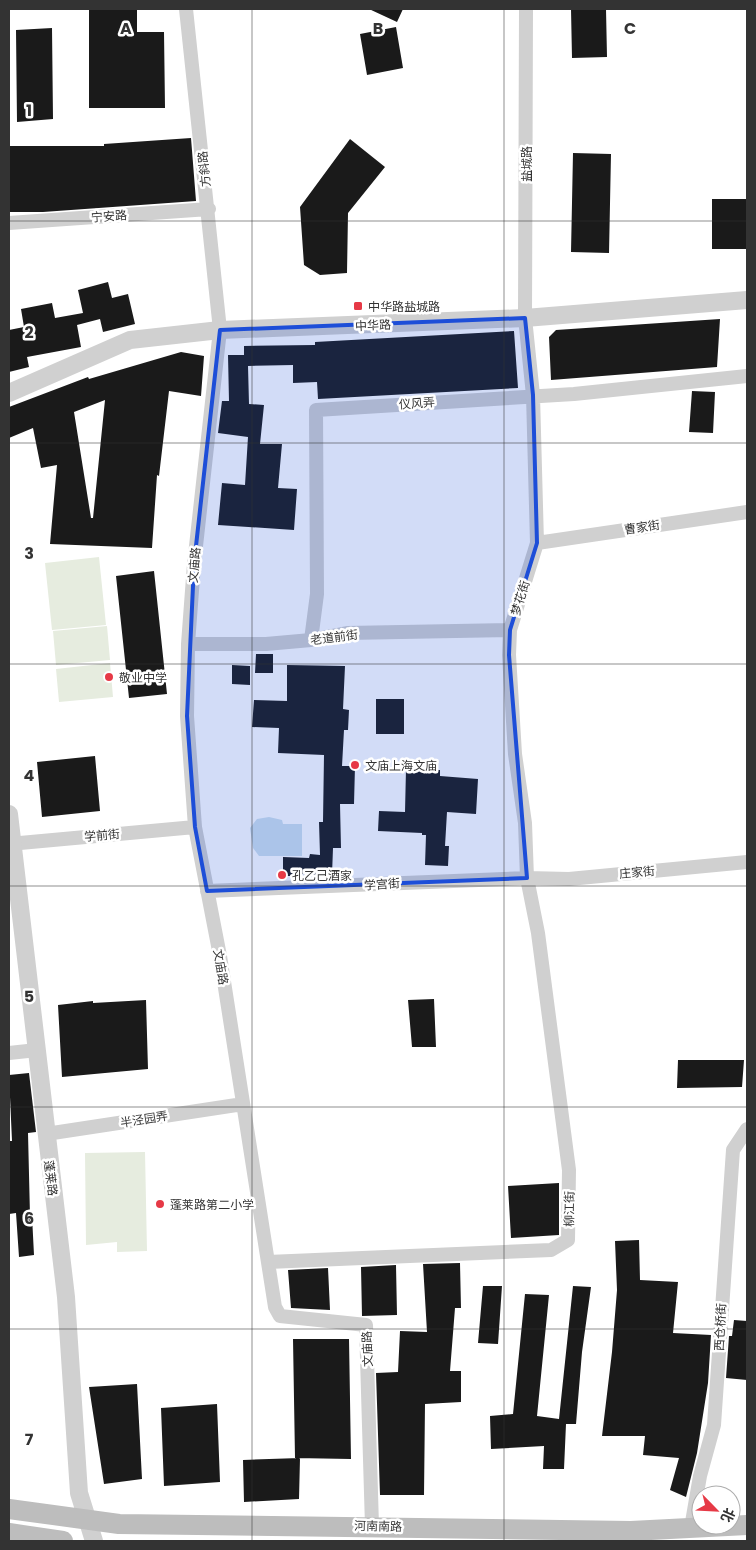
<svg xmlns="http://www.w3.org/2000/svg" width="756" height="1550" viewBox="0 0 756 1550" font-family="Poppins,'Noto Sans SC',sans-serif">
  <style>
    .green { fill: #e6ecdf }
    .water { fill: #cfe2ee }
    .building { fill: #1a1a1a; fill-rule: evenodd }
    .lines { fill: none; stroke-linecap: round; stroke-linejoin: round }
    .minor { stroke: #d0d0d0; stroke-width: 14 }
    .tertiary { stroke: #d0d0d0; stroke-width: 18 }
    .secondary { stroke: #bdbdbd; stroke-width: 20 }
    .marked { fill: #1d4ed8; fill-opacity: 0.2; stroke: #1d4ed8; stroke-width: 4; stroke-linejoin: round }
    .grid { fill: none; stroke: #333; stroke-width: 1; stroke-opacity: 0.55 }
    .poi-dot { fill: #e63946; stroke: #fff; stroke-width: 2 }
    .labels { text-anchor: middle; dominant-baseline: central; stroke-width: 5; stroke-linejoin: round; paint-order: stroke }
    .street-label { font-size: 12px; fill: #333; stroke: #fff }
    .poi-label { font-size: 12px; fill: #333; stroke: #fff; text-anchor: start }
    .grid-label { font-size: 16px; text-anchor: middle; font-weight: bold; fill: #333; stroke: #fff; stroke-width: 5; stroke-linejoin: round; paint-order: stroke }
  </style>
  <rect width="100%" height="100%" fill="#fff"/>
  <!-- green -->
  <path class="green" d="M 99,557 L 106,625 L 52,630 L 45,563 Z
    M 107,626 L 110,660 L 56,665 L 53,631 Z
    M 110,663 L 113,697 L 59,702 L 56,669 Z
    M 145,1152 L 147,1251 L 117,1252 L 117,1242 L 86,1245 L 85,1153 Z"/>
  <!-- water -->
  <path class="water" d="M 269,817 L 282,820 L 283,824 L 302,824 L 302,856 L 259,856 L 253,848 L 250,828 L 257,819 Z"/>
  <!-- building -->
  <path class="building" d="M 89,9 L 137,9 L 137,32 L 164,32 L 165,108 L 89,108 Z
    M 369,9 L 403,9 L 397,22 Z
    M 571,9 L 606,9 L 607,57 L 572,58 Z
    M 396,27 L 403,68 L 367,75 L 360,34 Z
    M 52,28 L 53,119 L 17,122 L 16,30 Z
    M 191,138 L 196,201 L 43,212 L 9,212 L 9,146 L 104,146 L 104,144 Z
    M 350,139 L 385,167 L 348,213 L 347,273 L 320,275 L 304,265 L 300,207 Z
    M 573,153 L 611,154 L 609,253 L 571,252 Z
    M 712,199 L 747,199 L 747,249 L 712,249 Z
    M 108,282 L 112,298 L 128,294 L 135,324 L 103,332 L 100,319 L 77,325 L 81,347 L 27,357 L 29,367 L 9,372 L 9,330 L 24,327 L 21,309 L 52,303 L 55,318 L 83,313 L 78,290 Z
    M 720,319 L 717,367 L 551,380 L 549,337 L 556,330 Z
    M 514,331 L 518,388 L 318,399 L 317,382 L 293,383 L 293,365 L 248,366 L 249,404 L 264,405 L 260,444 L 282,444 L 278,488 L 297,489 L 294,530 L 218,525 L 222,483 L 245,485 L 248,437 L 218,433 L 222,401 L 229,401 L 228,355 L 244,355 L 244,346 L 315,345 L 315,342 Z
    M 181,352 L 204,356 L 201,396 L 169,391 L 159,476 L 157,475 L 152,548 L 50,544 L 57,465 L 41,468 L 33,428 L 9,438 L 9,407 L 88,377 L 89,379 ZM 105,400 L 93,518 L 91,518 L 74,412 Z
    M 692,391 L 715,392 L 713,433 L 689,432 Z
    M 154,571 L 167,694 L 129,698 L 116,576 Z
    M 256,654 L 273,654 L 273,673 L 255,673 Z
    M 232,665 L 250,666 L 250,685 L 232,684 Z
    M 287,665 L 345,666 L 343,709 L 349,710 L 348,730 L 344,730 L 342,766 L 355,766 L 354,804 L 340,804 L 341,848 L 333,848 L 332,875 L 300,874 L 300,876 L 283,876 L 283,857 L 309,858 L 310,854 L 320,855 L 319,822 L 323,822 L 324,755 L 278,753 L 279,728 L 252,727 L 254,700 L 287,701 Z
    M 376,699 L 404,699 L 404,734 L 376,734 Z
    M 95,756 L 100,811 L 42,817 L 37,762 Z
    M 406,769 L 440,770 L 440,776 L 478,779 L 476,814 L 447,812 L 445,846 L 449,846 L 448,866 L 425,865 L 426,835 L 422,835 L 422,833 L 378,831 L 379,811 L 405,812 Z
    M 434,999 L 436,1047 L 412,1047 L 408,1000 Z
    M 146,1000 L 148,1069 L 62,1077 L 58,1005 L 93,1001 L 93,1003 Z
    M 678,1060 L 744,1060 L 742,1087 L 677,1088 Z
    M 29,1073 L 36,1132 L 28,1133 L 30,1216 L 32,1216 L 34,1255 L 19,1257 L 16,1213 L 9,1214 L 9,1141 L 12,1141 L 9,1075 Z
    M 559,1183 L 559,1235 L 511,1238 L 508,1186 Z
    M 639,1240 L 640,1280 L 678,1282 L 673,1333 L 711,1335 L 708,1383 L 697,1453 L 686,1497 L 670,1490 L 679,1458 L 643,1455 L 645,1436 L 602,1436 L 612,1352 L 617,1290 L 615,1241 Z
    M 460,1263 L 461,1308 L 455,1308 L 450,1371 L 461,1371 L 461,1402 L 425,1404 L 424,1495 L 380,1495 L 376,1373 L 398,1372 L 400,1331 L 427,1332 L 423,1264 Z
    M 396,1265 L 397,1315 L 362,1316 L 361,1267 Z
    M 328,1268 L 330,1310 L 291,1308 L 288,1270 Z
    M 483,1286 L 502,1286 L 498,1344 L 478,1343 Z
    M 573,1286 L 591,1287 L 582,1352 L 576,1424 L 566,1424 L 564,1469 L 543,1469 L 544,1446 L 491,1449 L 490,1416 L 513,1414 L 525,1294 L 549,1295 L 537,1416 L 559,1419 Z
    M 734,1320 L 747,1321 L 747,1380 L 726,1378 L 729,1336 L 732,1336 Z
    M 293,1339 L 349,1339 L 351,1459 L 295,1458 Z
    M 137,1384 L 142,1479 L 104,1484 L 89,1387 Z
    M 217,1404 L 220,1482 L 164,1486 L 161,1408 Z
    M 300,1458 L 299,1499 L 244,1502 L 243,1460 Z"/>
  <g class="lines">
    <!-- minor -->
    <path class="minor" d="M 186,9 L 220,330 L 194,564 L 188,644 L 187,716 L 195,827 L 220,956 L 275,1307 L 280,1316 L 366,1325 L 372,1526
      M 9,223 L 209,209
      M 537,543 L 747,512
      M 311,640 L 317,594 L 316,410 L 574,394 L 747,376
      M 188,644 L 266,644 L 311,640 L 347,633 L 510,630
      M 9,844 L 195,827
      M 207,891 L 527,878 L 569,879 L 747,862
      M 9,1053 L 37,1050
      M 46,1134 L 243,1104
      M 268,1262 L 551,1250 L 568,1240 L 569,1170 L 538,933 L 527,878 L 525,823 L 515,754 L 509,655 L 510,630 L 537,543 L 533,395 L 525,318 L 526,9
      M 691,1528 L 700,1476 L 714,1425 L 733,1150 L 747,1129"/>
    <!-- tertiary -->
    <path class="tertiary" d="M 9,393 L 130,340 L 220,330 L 525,318 L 747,300
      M 9,814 L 66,1297 L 79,1493 L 94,1541"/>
    <!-- secondary -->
    <path class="secondary" d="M 9,1509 L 119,1524 L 631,1531 L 747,1525
      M 9,1533 L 63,1541"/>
  </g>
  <!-- marked area -->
  <path class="marked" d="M 525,318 L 533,395 L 537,543 L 510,630 L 509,655 L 527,878 L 207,891 L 195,827 L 187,716 L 194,564 L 220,330 Z"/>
  <!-- grid -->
  <path class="grid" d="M 252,9 L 252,1541M 504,9 L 504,1541M 9,221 L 747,221M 9,443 L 747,443M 9,664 L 747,664M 9,886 L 747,886M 9,1107 L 747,1107M 9,1329 L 747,1329"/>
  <!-- markers -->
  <g class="poi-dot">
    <rect x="353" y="301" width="10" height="10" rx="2.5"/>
    <circle cx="109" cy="677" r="5"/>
    <circle cx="355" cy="765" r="5"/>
    <circle cx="282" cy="875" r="5"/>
    <circle cx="160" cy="1204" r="5"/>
  </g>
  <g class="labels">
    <!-- street labels -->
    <g class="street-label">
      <text transform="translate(526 164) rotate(-90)">盐城路</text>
      <text transform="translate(204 169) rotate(-96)">方斜路</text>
      <text transform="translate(109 216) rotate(-4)">宁安路</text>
      <text transform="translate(373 325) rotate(-3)">中华路</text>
      <text transform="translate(417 403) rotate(-4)">仪风弄</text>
      <text transform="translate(642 527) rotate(-8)">曹家街</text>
      <text transform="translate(194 565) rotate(-85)">文庙路</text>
      <text transform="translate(520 598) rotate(-73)">梦花街</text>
      <text transform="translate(334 637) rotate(-7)">老道前街</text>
      <text transform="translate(102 835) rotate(-5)">学前街</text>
      <text transform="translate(637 872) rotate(-5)">庄家街</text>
      <text transform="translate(382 884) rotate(-4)">学宫街</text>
      <text transform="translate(221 967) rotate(80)">文庙路</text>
      <text transform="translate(144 1119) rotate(-9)">半泾园弄</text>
      <text transform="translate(51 1178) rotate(83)">蓬莱路</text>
      <text transform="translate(569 1209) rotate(-89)">柳江街</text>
      <text transform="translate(720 1327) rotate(-87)">西仓桥街</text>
      <text transform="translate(367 1349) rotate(-92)">文庙路</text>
      <text transform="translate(378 1526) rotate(1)">河南南路</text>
    </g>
    <!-- poi labels -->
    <g class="poi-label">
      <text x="368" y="306">中华路盐城路</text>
      <text x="119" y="677">敬业中学</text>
      <text x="365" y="765">文庙上海文庙</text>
      <text x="292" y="875">孔乙己酒家</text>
      <text x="170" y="1204">蓬莱路第二小学</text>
    </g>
  </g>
  <g class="grid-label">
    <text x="126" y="34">A</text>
    <text x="378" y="34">B</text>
    <text x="630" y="34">C</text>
    <text x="29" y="116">1</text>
    <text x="29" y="338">2</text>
    <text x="29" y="559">3</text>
    <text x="29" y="781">4</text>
    <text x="29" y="1002">5</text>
    <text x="29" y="1224">6</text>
    <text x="29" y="1445">7</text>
  </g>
  <!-- border -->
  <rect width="756" height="1550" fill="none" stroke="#333333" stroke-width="20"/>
  <!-- north arrow -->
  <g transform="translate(716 1510) rotate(114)"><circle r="24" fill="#ffffff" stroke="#adadad"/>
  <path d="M0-4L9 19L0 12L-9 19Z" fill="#e63946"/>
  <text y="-8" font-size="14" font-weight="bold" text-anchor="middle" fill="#333333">北</text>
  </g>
</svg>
